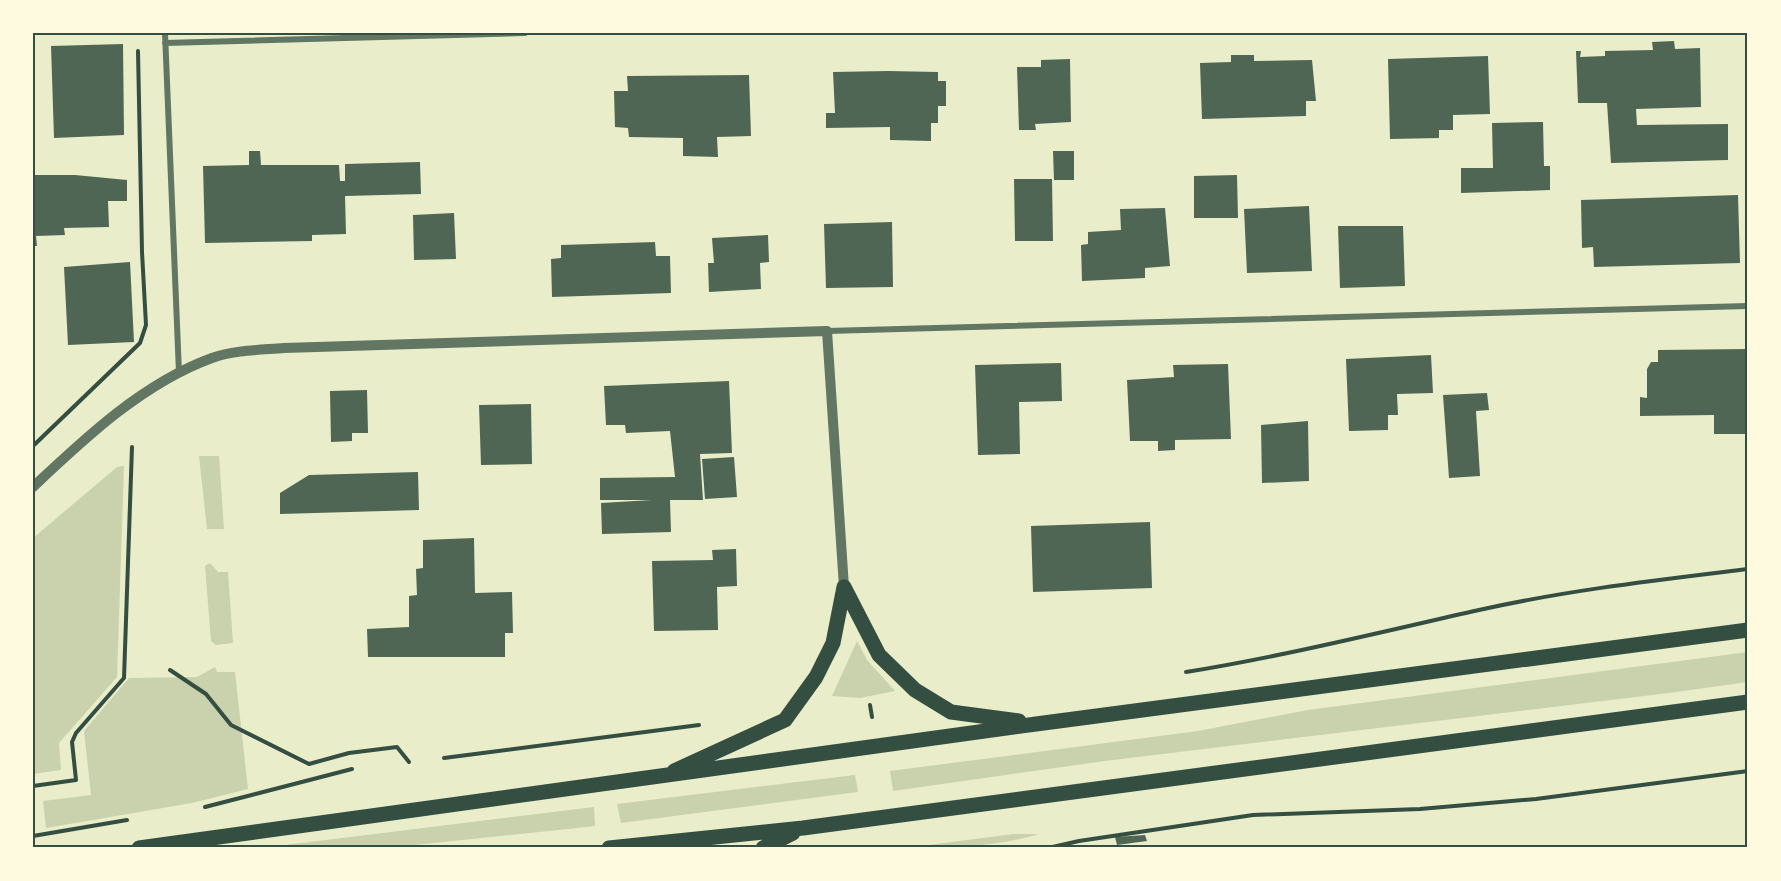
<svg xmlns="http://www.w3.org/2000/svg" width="1781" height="881" viewBox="0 0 1781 881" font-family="Helvetica,sans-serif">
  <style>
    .green { fill: #cad2ad }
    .building { fill: #4f6655 }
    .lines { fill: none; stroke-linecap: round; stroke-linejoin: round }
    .path { stroke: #344e41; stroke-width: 4 }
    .minor { stroke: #617663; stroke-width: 6 }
    .tertiary { stroke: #617663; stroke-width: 10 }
    .primary { stroke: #344e41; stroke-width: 15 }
    .neatline { fill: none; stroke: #344e41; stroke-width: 2 }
  </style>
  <rect width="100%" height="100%" fill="#e9edc9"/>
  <!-- green -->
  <path class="green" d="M 199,456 L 219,456 L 224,529 L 207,529 Z
    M 124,466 L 117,677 L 59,743 L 61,770 L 33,774 L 33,538 L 117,467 Z
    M 210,563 L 218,572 L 228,572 L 233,643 L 216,645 L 211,641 L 205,566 Z
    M 857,641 L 867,660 L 895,691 L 860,698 L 832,696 Z
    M 1748,652 L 1748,682 L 1669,693 L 1105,761 L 893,791 L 890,771 L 1198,731 L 1308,710 Z
    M 215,667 L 217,672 L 235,672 L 248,789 L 192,803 L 46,828 L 43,801 L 91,795 L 84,731 L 129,678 L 197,677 Z
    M 855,775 L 858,792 L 621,823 L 617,804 Z
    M 594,807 L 595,826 L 568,829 L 386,848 L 261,848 Z
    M 1013,834 L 1039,834 C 995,847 952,848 906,848 Z"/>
  <!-- building -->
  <path class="building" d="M 1674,41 L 1675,49 L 1700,48 L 1701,107 L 1636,109 L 1637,125 L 1728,124 L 1728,160 L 1611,163 L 1607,103 L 1578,103 L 1576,51 L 1581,51 L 1580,57 L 1605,56 L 1605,51 L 1653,50 L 1652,42 Z
    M 123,44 L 124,135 L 54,138 L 51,46 Z
    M 1231,55 L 1254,55 L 1254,61 L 1312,60 L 1316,101 L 1306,101 L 1306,116 L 1202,119 L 1200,63 L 1231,62 Z
    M 1488,56 L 1490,114 L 1453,115 L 1453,130 L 1439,130 L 1439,138 L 1390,139 L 1388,59 Z
    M 1070,59 L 1071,122 L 1035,124 L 1036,130 L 1019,130 L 1017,67 L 1041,67 L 1041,60 Z
    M 888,71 L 938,72 L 938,81 L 946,81 L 946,106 L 938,106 L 938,123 L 931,123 L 931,141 L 890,140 L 890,127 L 826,128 L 826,113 L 835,113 L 833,72 Z
    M 749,75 L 751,136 L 717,137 L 718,157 L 683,156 L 683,138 L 629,137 L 628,128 L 615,127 L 614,91 L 628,91 L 627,76 Z
    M 1543,122 L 1544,166 L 1550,166 L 1550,190 L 1461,193 L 1461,168 L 1493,168 L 1492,123 Z
    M 249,151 L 260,151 L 261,165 L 339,165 L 340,181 L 345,181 L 345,164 L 420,162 L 421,194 L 345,196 L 346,234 L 312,235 L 312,241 L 205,243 L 203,166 L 249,165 Z
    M 1053,151 L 1074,151 L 1074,180 L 1054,180 Z
    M 33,175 L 75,175 L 127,180 L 127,201 L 108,201 L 109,227 L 64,228 L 65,235 L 36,236 L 37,246 L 33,246 Z
    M 1237,175 L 1238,218 L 1194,218 L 1194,176 Z
    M 1014,179 L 1052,179 L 1053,241 L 1015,241 Z
    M 1738,195 L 1740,263 L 1594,267 L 1593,247 L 1582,248 L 1581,200 Z
    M 1309,206 L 1312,271 L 1247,273 L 1244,209 Z
    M 1165,208 L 1170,266 L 1145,268 L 1145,278 L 1082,281 L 1081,245 L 1088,244 L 1088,232 L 1121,230 L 1120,209 Z
    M 454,213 L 456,259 L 414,260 L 413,215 Z
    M 892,222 L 893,287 L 826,288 L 824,224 Z
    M 1338,226 L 1403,226 L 1405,286 L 1340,288 Z
    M 768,235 L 769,262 L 760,263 L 761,289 L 709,292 L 708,263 L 714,263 L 712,238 Z
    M 655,242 L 656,256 L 670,256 L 671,293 L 552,297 L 551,259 L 561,258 L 561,245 Z
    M 130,262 L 134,342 L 68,345 L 64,267 Z
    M 1748,349 L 1748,434 L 1714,434 L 1714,415 L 1640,416 L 1640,397 L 1647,398 L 1647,369 L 1651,362 L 1658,362 L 1658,350 Z
    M 1431,355 L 1433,393 L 1397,394 L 1398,415 L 1388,415 L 1388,430 L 1349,431 L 1346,359 Z
    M 1061,363 L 1062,401 L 1019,402 L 1020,454 L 978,455 L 975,365 Z
    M 1228,364 L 1231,439 L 1175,440 L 1175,450 L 1158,451 L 1158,441 L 1130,441 L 1127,380 L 1174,377 L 1173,365 Z
    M 729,381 L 732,453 L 700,454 L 703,500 L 670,500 L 671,532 L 602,534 L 601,503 L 652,500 L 600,500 L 600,478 L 675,477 L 670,431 L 626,433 L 625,425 L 606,425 L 604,386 Z
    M 367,390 L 368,433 L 352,433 L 352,441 L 331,442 L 330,391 Z
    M 1487,393 L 1489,410 L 1476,411 L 1480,476 L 1449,478 L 1443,395 Z
    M 531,404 L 532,464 L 481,465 L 479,405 Z
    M 1308,421 L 1309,481 L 1262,483 L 1261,425 Z
    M 734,457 L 737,497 L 705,499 L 702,459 Z
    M 418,472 L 419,510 L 280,514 L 280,493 L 309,475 Z
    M 1150,522 L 1152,588 L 1033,592 L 1031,526 Z
    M 474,538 L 475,593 L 512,592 L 513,633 L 505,633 L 505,657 L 368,657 L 367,629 L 409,627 L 409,596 L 417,595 L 416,569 L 423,568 L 423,540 Z
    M 736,549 L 737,586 L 717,587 L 718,630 L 654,631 L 652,561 L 713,560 L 712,550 Z
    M 1145,835 L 1147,841 L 1117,845 L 1115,837 Z"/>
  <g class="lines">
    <!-- path -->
    <path class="path" d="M 33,446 L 140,343 L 146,325 L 142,252 L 138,51
      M 170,670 L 206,694 L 231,725 L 309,764 L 349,753 L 397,747 L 409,762
      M 1186,672 C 1285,656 1381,632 1479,610 C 1568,590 1658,580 1748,569
      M 870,705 L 872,717
      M 444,758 L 699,725
      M 33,786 L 76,780 L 72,742 L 76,733 L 124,678 L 132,447
      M 205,807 L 352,769
      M 33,836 L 127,820
      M 1048,848 L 1079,841 L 1253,815 L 1420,809 L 1536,799 L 1748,771"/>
    <!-- minor -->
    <path class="minor" d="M 165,33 L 179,373
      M 165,43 L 525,33
      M 827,331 L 1748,306"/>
    <!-- tertiary -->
    <path class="tertiary" d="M 33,487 C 85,438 143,383 212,358 C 234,350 261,350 284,348 L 827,331 L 844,587"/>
    <!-- primary -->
    <path class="primary" d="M 844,587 L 879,655 L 915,690 L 951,712 L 1019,721
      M 674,771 L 785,720 L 816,677 L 833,643 L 844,587
      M 139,848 L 1036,724 L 1748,630
      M 609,848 L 803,828 L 1748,702
      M 763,848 L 793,833"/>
  </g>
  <!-- border -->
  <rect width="1781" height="881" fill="none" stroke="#fefae0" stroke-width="69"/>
  <rect x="34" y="34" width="1712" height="812" class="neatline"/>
</svg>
